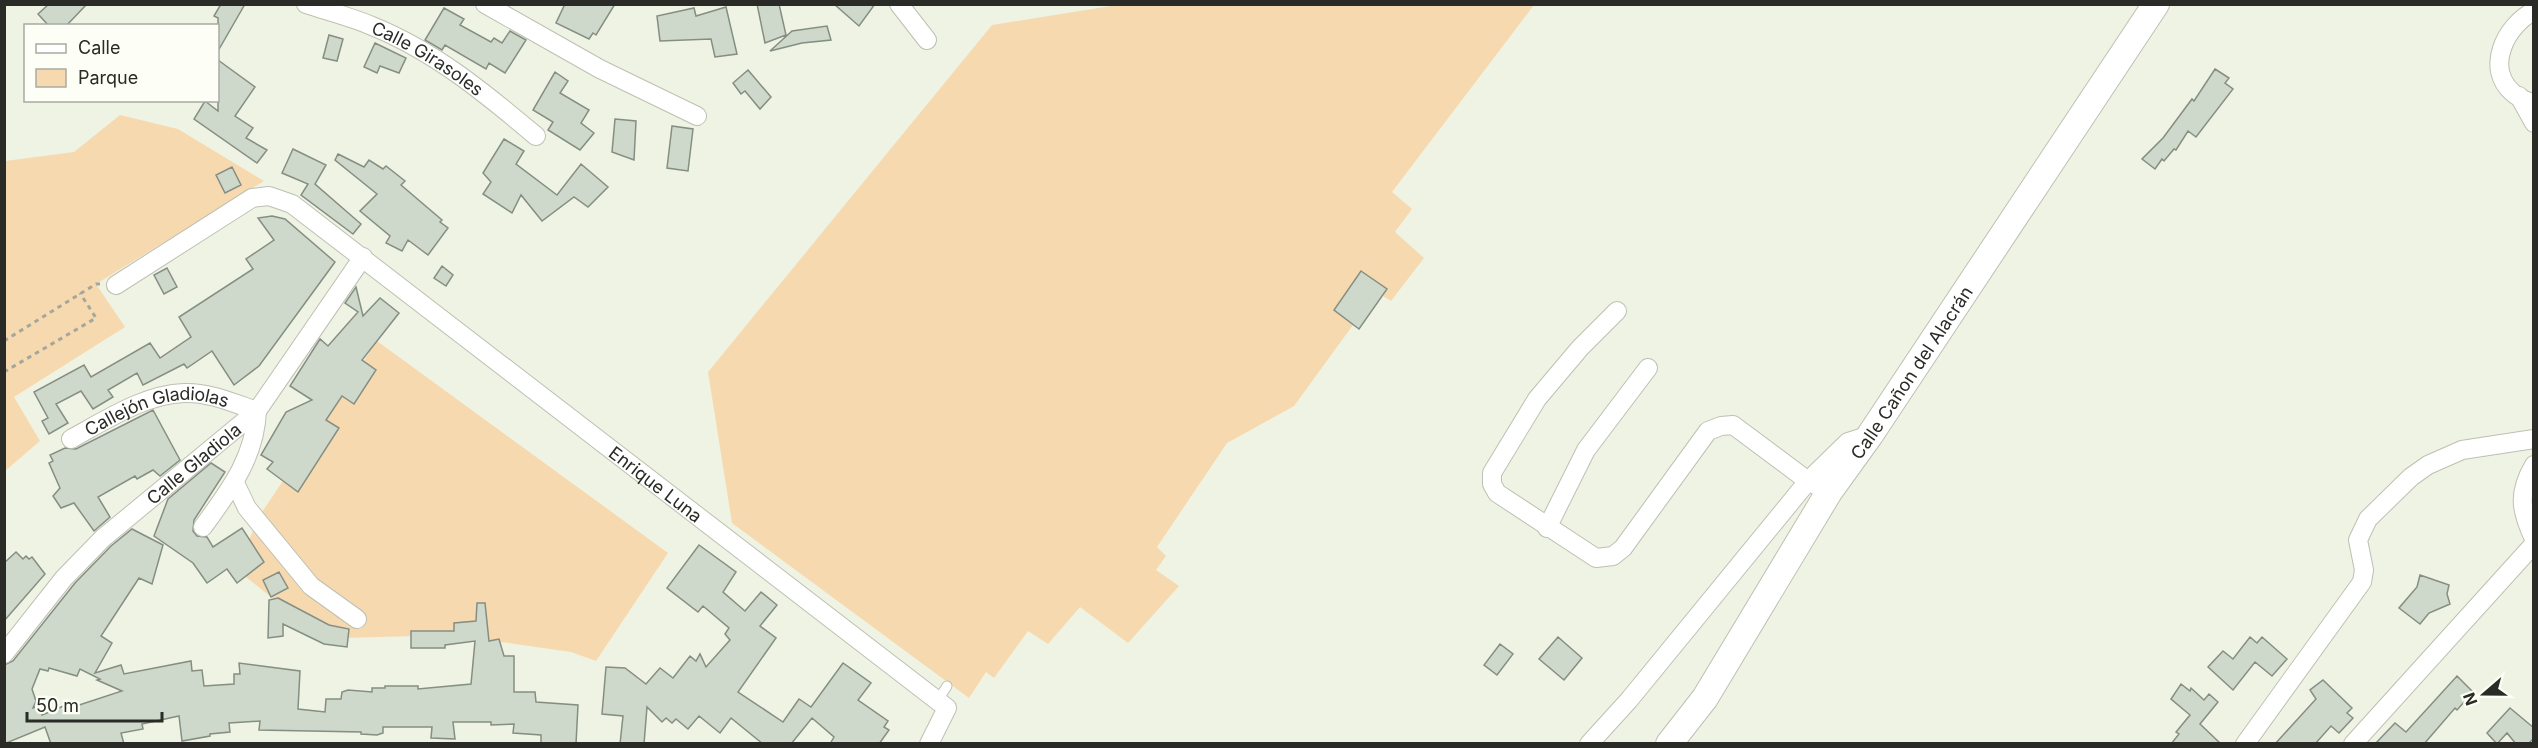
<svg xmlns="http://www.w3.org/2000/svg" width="2538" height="748" viewBox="0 0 2538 748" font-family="Inter,sans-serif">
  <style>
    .green { fill: #f7d9b0 }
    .building { fill: #ced8cb; stroke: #858e82; stroke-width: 1.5; fill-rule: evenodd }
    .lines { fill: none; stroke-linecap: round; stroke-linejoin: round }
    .service-casing { stroke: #bdc0b2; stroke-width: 11 }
    .minor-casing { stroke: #bdc0b2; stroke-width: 20 }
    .secondary-casing { stroke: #bdc0b2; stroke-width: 28 }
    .path { stroke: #a4a79b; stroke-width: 3; stroke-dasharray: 4.5 4.5; stroke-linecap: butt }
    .service { stroke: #fff; stroke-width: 9 }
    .minor { stroke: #fff; stroke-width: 18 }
    .secondary { stroke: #fff; stroke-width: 26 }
    .labels { text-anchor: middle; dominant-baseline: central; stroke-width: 5; stroke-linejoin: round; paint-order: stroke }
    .street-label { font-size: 18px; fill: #2a2b26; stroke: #fdfff6 }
  </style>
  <rect width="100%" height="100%" fill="#eff3e3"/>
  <!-- green -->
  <path class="green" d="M 1123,4 L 1534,5 L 1392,192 L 1412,209 L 1395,232 L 1424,258 L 1391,301 L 1377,292 L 1294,406 L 1227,443 L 1157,547 L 1166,556 L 1156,570 L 1179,586 L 1128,643 L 1080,607 L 1048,644 L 1028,631 L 994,678 L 986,672 L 969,698 L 732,523 L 708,372 L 992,25 Z
    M 120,115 L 178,129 L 264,181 L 96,284 L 125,327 L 14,397 L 40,441 L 5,471 L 5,161 L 74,152 Z
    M 377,341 L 668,553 L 596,661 L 571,652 L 451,635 L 344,638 L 271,597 L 236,569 L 260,515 Z"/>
  <!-- building -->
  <path class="building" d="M 49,4 L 87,4 L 66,26 L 49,26 L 38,14 Z
    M 221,4 L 245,4 L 218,51 L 218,18 L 214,16 Z
    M 565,4 L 615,4 L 596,35 L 593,33 L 589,39 L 556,23 Z
    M 757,4 L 779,4 L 786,35 L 765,43 Z
    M 834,4 L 875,4 L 859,26 Z
    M 726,7 L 737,54 L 715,57 L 711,39 L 660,41 L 657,16 L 694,8 L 696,16 Z
    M 444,8 L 464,19 L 460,25 L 491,42 L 494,38 L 502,43 L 510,31 L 526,40 L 505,73 L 489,63 L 486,69 L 445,45 L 442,50 L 425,40 Z
    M 827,26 L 831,40 L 802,43 L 770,51 L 792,31 Z
    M 329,35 L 343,39 L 337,61 L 323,58 Z
    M 375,43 L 406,58 L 399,73 L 380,66 L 377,73 L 364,67 Z
    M 218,60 L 255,87 L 235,116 L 253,128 L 246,138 L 267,150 L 257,163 L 194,119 L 205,101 L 218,111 Z
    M 2215,69 L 2229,78 L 2225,83 L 2233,89 L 2196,137 L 2188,131 L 2176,150 L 2174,149 L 2164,161 L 2162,159 L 2155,169 L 2142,159 L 2163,138 L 2192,99 L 2194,101 Z
    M 748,70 L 771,97 L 760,109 L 745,91 L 741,94 L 733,83 Z
    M 555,72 L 568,81 L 560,93 L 589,110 L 581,123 L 594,133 L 580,150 L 548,130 L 553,122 L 533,110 Z
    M 615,119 L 636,121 L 634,160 L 612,152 Z
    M 672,126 L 693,129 L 688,171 L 667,168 Z
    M 504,139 L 524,151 L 516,164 L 557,195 L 581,164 L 608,187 L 588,207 L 574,197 L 542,221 L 521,195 L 512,213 L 483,194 L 491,182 L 483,173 Z
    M 293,149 L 326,165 L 315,184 L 361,224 L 353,234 L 301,195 L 308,184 L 282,173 Z
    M 338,154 L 364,167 L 369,160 L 383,169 L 386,166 L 405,181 L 401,185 L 442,220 L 440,222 L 448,228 L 428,255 L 408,240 L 402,251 L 386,243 L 390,236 L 360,211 L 377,194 L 335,160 Z
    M 232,167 L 241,185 L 225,193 L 216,175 Z
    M 272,216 L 285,219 L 335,262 L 259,366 L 234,385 L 212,351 L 187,368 L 184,364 L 143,385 L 137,373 L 108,390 L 113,397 L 93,409 L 81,391 L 56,404 L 68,423 L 49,434 L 42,421 L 48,418 L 34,392 L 84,365 L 91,377 L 150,343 L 160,358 L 191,337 L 179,317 L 253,269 L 246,259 L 274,240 L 258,218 Z
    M 442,266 L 453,275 L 446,286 L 434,278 Z
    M 167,268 L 177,287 L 164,294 L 154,275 Z
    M 1361,271 L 1387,289 L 1359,329 L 1334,310 Z
    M 356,287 L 363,316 L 380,298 L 399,313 L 362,360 L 376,370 L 354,404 L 342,396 L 326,420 L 339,428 L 298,492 L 267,469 L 273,462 L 261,455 L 286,412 L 312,400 L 290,386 L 320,339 L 328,346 L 358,312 L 345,303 Z
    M 153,410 L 180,460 L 160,476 L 153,470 L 137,479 L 135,476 L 98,497 L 110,517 L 94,531 L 74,503 L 61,508 L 53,496 L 60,488 L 49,463 L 53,461 L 50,455 L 65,448 L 76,449 Z
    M 211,463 L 225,472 L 194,520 L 193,531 L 197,536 L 207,537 L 213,547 L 242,528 L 264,562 L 237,583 L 227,569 L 207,583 L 193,563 L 154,536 L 168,499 Z
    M 132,529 L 163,545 L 152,584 L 139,578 L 101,636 L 112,643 L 95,673 L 121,665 L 124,674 L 191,661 L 192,671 L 202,670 L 204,686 L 234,684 L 234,674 L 240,674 L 239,663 L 300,671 L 298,709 L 325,712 L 326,699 L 341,699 L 342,692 L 348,690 L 372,692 L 372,688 L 385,688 L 385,686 L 418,686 L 418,689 L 471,684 L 475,641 L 445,645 L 445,648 L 411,648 L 411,631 L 454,631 L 454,623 L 476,621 L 477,603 L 485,603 L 489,641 L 499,639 L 504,656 L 514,656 L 514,692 L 535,692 L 536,702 L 578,705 L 576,744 L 541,744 L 541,735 L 513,733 L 514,724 L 491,725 L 491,722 L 453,722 L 455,739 L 431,738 L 432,727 L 383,727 L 383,733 L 377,735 L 361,734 L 361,732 L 259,730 L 260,721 L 229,723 L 230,732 L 210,734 L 210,736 L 182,741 L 179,716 L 142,724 L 143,729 L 121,733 L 124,744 L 51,744 L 45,727 L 4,744 L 4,665 L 13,661 L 75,583 L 111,546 ZM 49,668 L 77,676 L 80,669 L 100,679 L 97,680 L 122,691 L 64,710 L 66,705 L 42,715 L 38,706 L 33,708 L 36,701 L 32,689 L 40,669 L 48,671 Z
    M 699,545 L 736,572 L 723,592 L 745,611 L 761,592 L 777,605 L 760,626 L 776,638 L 738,692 L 783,722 L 799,699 L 811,707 L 843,663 L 871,683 L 858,700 L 888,721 L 884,727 L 889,730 L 879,744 L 830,744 L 834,737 L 812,718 L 791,744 L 763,744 L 731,718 L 720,733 L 699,716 L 688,729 L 676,719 L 672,723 L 666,718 L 662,722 L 647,707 L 644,744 L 620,744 L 623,716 L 602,714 L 606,667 L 625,668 L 646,684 L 660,668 L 673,678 L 690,656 L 696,661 L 700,654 L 706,667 L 730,640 L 725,634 L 729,628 L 703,606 L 698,612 L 667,588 Z
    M 16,552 L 23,559 L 26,556 L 29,559 L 32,557 L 45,574 L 4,621 L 4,563 Z
    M 279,572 L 288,588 L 271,597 L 263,580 Z
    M 2420,575 L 2449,585 L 2447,594 L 2450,604 L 2429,613 L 2420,624 L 2399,608 L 2417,587 Z
    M 278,598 L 329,625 L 349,629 L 347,647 L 324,644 L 283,624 L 283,636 L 268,638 L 269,600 Z
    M 1558,637 L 1582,658 L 1564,680 L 1539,659 Z
    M 2250,637 L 2257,643 L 2262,637 L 2287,659 L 2272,676 L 2255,662 L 2233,690 L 2208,667 L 2223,651 L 2233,659 Z
    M 1500,644 L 1513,654 L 1497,675 L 1484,665 Z
    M 2457,676 L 2473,692 L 2457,710 L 2455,708 L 2424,744 L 2375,744 L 2395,723 L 2406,732 Z
    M 2323,680 L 2352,708 L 2347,713 L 2353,718 L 2339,733 L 2331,726 L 2315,744 L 2275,744 L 2316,699 L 2310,690 Z
    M 2181,684 L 2190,691 L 2191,688 L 2204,700 L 2209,694 L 2218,702 L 2200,724 L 2221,744 L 2171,744 L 2179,734 L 2176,732 L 2190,715 L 2171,699 Z
    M 2510,708 L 2534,728 L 2534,738 L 2528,744 L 2516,744 L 2507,733 L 2497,744 L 2487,733 Z"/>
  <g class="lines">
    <!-- service casing -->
    <g class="service-casing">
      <path id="service" d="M 938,700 L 947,686"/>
    </g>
    <!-- minor casing -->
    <g class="minor-casing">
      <g id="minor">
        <path id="s1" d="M 306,4 C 327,11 351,17 372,26 C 434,51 485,93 536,136"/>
        <path d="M 485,4 L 600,69 L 697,116"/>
        <path d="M 899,4 L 927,40"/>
        <path d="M 2534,11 C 2506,25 2484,68 2513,93 C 2518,98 2527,101 2534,104"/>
        <path d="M 2519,96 L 2534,123"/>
        <path id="s2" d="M 116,285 L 252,198 L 269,196 L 292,204 L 947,708 L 929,744"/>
        <path d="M 1617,311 L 1580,348 L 1537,399 L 1492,473 L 1492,484 L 1497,493 L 1596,558 L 1613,556 L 1623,548 L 1708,431 L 1721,426 L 1733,425 L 1808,481 L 1829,492"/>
        <path id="s3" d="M 71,439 C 104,421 145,394 184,393 C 209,392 233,403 257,411 C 255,458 229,491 203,527"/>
        <path d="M 2534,465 C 2517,494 2521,511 2534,539"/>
        <path d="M 235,483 L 247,508 L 311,586 L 357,619"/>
        <path d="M 1547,528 L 1586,450 L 1648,368"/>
        <path id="s4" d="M 4,654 L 64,578 L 103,538 L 257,411 L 363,257"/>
        <path d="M 1589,744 L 1629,700 L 1808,481 L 1848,442 L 1870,435"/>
        <path d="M 2245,744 L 2362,582 L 2364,570 L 2358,540 L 2368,519 L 2411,477 L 2428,465 L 2462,450 L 2534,439"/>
        <path d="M 2353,744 L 2534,544"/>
      </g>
    </g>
    <!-- secondary casing -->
    <g class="secondary-casing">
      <g id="secondary">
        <path id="s5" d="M 1669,744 L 1705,698 L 1829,492 L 1870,435 L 2156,4"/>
      </g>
    </g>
    <!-- path -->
    <path class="path" d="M 4,341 L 96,284 L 100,284
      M 4,372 L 96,318 L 80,293"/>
    <!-- service -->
    <use href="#service" class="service"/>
    <!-- minor -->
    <use href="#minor" class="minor"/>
    <!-- secondary -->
    <use href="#secondary" class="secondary"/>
  </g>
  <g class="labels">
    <!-- street labels -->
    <g class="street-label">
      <text stroke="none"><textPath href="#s1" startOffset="134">Calle Girasoles</textPath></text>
      <text stroke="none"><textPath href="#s5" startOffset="444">Calle Cañon del Alacrán</textPath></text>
      <text stroke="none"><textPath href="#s3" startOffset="93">Callejón Gladiolas</textPath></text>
      <text stroke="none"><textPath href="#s4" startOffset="270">Calle Gladiola</textPath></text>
      <text stroke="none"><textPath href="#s2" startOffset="662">Enrique Luna</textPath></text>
    </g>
  </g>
  <!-- border -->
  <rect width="2538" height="748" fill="none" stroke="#2a2b26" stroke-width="12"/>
  <!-- legend -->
  <rect x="24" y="24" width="195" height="78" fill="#fdfff6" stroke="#a9aaa3" stroke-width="1.5"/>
  <rect x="36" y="44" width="30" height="9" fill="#ffffff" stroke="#a9aaa3" stroke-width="1.5"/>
  <text x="78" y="54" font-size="18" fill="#2a2b26">Calle</text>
  <rect x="36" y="69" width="30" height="18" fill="#f7d9b0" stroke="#a9aaa3" stroke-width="1.5"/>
  <text x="78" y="84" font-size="18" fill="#2a2b26">Parque</text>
  <!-- north arrow -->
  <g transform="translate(2484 694) rotate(250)" stroke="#fdfff6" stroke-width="4.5" paint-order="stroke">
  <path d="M0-4.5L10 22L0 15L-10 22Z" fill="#2a2b26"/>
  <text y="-9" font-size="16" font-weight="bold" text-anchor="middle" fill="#2a2b26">N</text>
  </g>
  <!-- scale -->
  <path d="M27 712v9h135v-9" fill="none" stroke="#2a2b26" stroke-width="3"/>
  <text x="36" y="712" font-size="18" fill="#2a2b26" stroke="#fdfff6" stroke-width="4.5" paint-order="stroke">50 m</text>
</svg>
